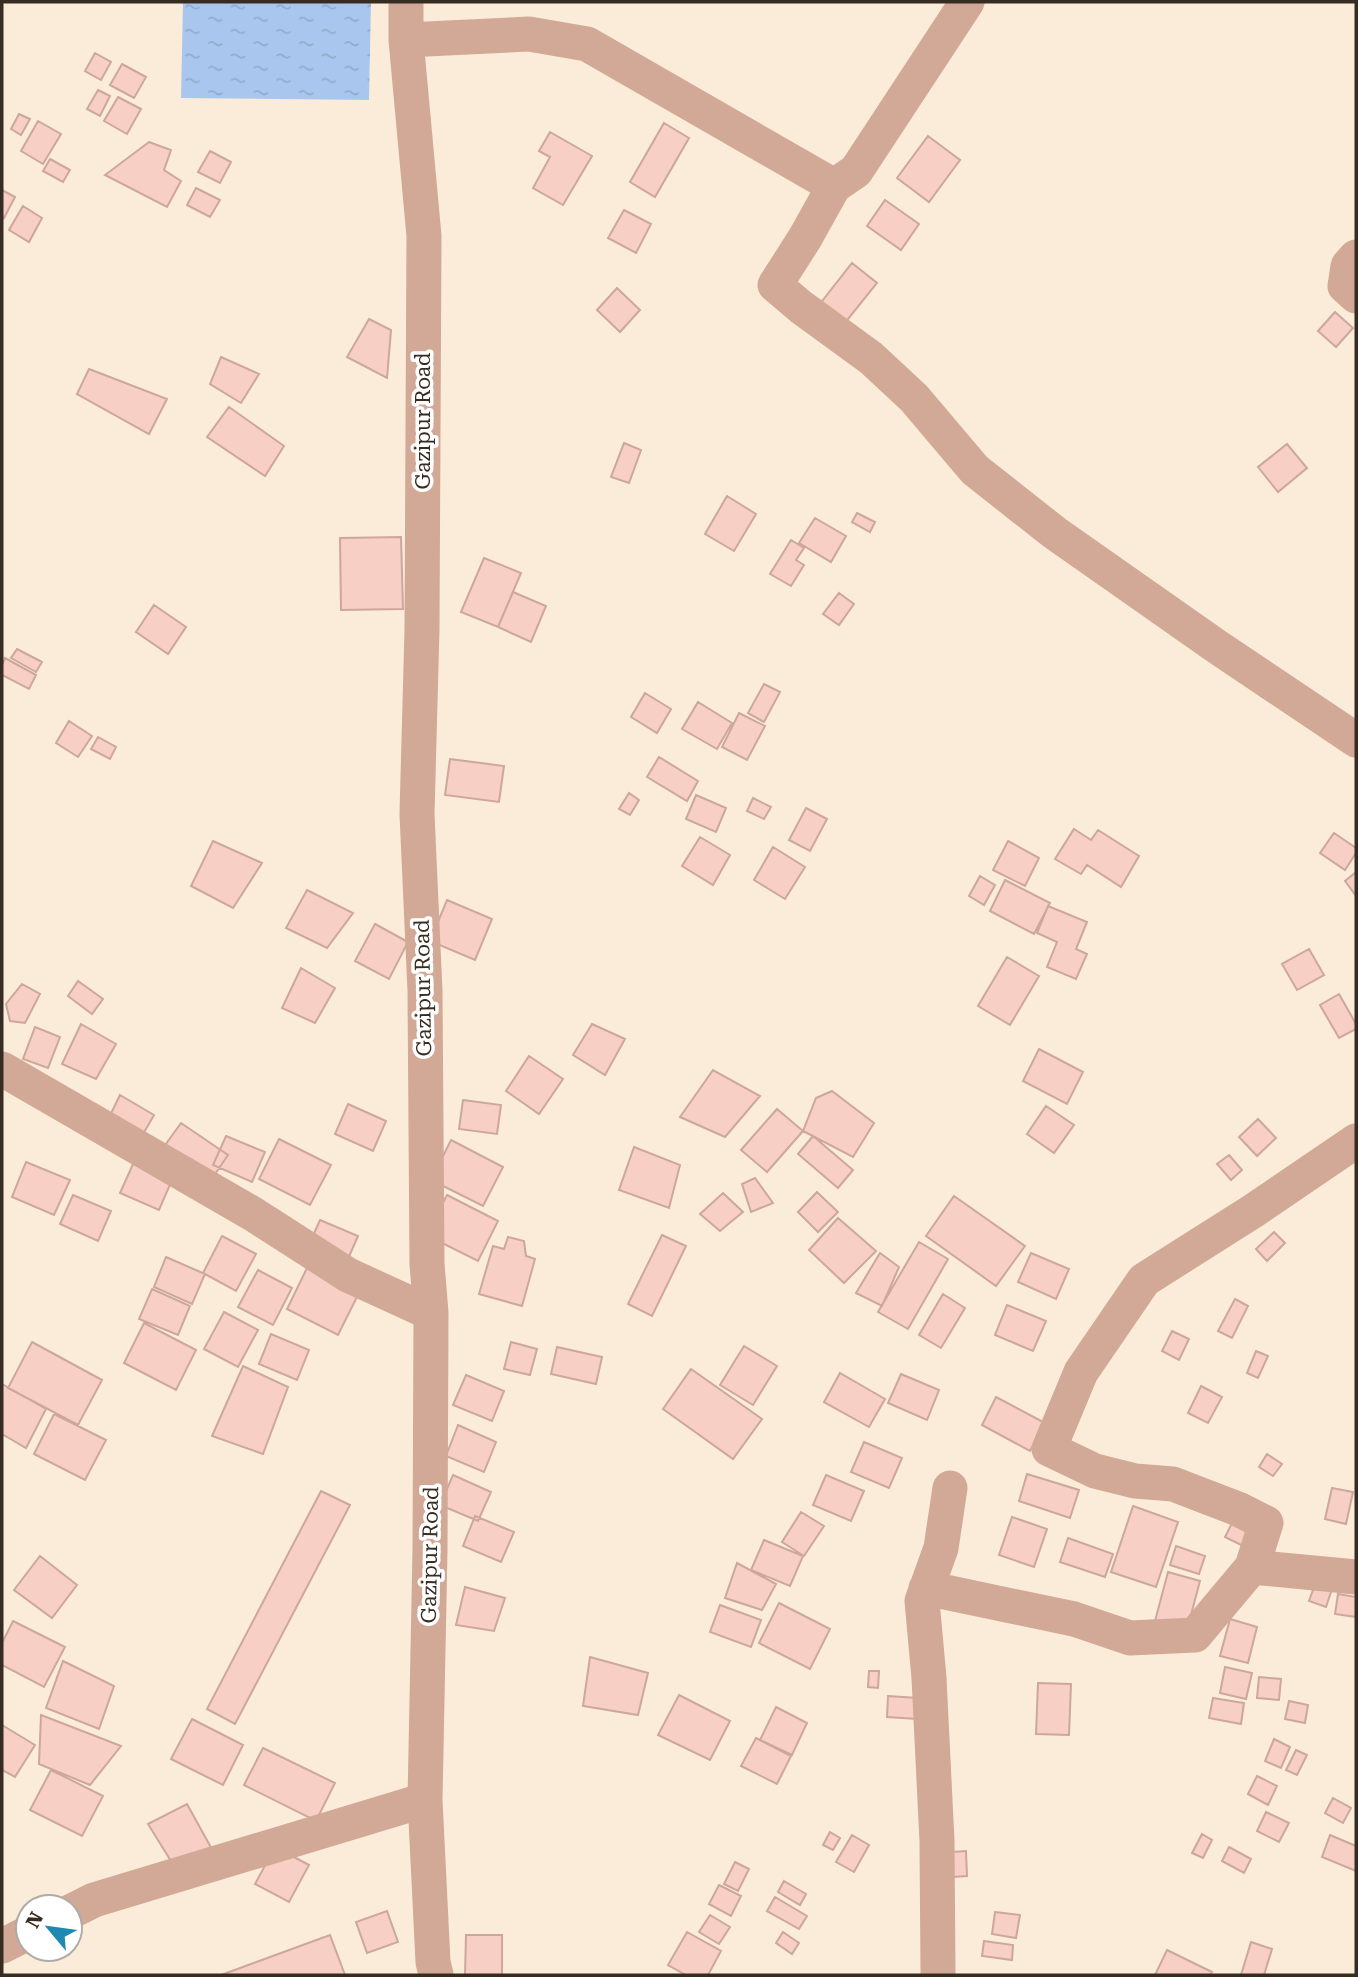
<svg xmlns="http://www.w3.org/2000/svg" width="1358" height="1977" viewBox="0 0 1358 1977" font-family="'Roboto Serif',serif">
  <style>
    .water { fill: url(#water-ripples) }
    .building { fill: #f7cfc4; stroke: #cda79c; stroke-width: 2 }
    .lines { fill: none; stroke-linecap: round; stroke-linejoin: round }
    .minor { stroke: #d2a996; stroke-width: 35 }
    .labels { text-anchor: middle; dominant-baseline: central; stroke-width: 7; stroke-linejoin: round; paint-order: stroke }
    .street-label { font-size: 21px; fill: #362c21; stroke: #fff }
  </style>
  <defs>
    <pattern id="water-ripples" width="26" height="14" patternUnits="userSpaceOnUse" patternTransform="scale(1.75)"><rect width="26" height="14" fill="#a9c7ee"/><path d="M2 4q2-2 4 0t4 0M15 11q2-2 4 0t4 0" fill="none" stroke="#92abcc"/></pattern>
  </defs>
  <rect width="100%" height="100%" fill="#fbecda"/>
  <!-- water -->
  <path class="water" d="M 183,2 L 371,2 L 369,100 L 181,98 Z"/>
  <!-- building -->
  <path class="building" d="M 95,53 L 111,62 L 101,80 L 85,71 Z
    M 122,64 L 146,77 L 134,98 L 110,85 Z
    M 98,90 L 110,96 L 100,116 L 87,109 Z
    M 118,97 L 141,109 L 127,134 L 104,121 Z
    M 19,114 L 30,119 L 21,135 L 11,129 Z
    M 38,121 L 61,134 L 43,164 L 21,151 Z
    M 664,123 L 689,138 L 655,197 L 630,182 Z
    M 550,132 L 592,156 L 563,205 L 533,188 L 550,157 L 539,151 Z
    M 928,136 L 960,160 L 929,202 L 897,178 Z
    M 149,142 L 171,150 L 164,170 L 181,181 L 167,207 L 105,175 Z
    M 210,151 L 231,162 L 220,183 L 198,172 Z
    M 50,159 L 70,170 L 63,182 L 43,171 Z
    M 196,188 L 220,200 L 210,217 L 187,205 Z
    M 2,190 L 15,197 L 4,218 L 2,216 Z
    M 885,200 L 919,224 L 901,250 L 867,226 Z
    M 23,206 L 42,218 L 29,242 L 9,230 Z
    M 624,210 L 651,224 L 636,253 L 608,238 Z
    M 852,263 L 877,283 L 844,324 L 819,305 Z
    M 617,288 L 640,310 L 620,332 L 597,310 Z
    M 1335,312 L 1353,328 L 1336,347 L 1318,331 Z
    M 369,319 L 391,330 L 387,378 L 347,357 Z
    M 221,357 L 259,374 L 241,403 L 210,384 Z
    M 89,369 L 167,399 L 149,434 L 77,394 Z
    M 229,407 L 284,446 L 265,476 L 207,437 Z
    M 624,443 L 641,450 L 629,483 L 611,477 Z
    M 1287,444 L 1307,468 L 1278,492 L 1258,467 Z
    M 727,496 L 756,514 L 734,551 L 705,534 Z
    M 857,513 L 875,522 L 870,532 L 852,522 Z
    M 815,518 L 846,536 L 831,562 L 799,543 Z
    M 401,537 L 403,609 L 341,610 L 340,538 Z
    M 791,540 L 804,548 L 796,560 L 804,565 L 791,586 L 770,574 Z
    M 484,558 L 521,573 L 498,627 L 461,612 Z
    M 513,592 L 546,606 L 531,642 L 498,627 Z
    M 839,593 L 854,604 L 839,625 L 823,614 Z
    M 154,605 L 186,627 L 168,654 L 136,632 Z
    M 17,649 L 42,662 L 36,672 L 11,658 Z
    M 5,658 L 36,675 L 29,689 L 2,675 L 2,665 Z
    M 764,684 L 780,692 L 764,722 L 748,713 Z
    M 645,693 L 671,709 L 657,733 L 631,717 Z
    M 698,702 L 732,723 L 717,749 L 682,729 Z
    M 739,713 L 765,726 L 747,760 L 722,747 Z
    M 69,721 L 92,736 L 78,757 L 56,743 Z
    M 98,737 L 116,747 L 110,759 L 91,749 Z
    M 659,757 L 698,781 L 687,801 L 647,777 Z
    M 450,759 L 504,766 L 499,802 L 445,795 Z
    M 629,793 L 639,800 L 630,815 L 619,809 Z
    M 696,795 L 726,808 L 716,832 L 686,819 Z
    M 753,798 L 771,807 L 764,819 L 747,811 Z
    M 806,808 L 827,819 L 810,851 L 789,840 Z
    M 1074,829 L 1091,840 L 1098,830 L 1139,856 L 1121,887 L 1087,865 L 1081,874 L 1055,859 Z
    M 1334,833 L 1356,848 L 1356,853 L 1345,870 L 1320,853 Z
    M 700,837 L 730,855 L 713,885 L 682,866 Z
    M 213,841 L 262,863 L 233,908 L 191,886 Z
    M 1008,841 L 1039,858 L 1025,886 L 993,870 Z
    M 773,847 L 805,867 L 785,899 L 754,880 Z
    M 1356,872 L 1356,896 L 1345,881 Z
    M 980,876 L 995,885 L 984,905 L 969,896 Z
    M 1005,880 L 1050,903 L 1034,934 L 990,911 Z
    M 307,890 L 353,913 L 327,948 L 286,928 Z
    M 447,900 L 492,919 L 475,960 L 430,941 Z
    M 1048,906 L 1087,922 L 1076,949 L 1087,954 L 1076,979 L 1047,967 L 1057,942 L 1037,933 Z
    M 375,924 L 408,942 L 389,979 L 355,961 Z
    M 1309,949 L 1324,975 L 1297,990 L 1282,964 Z
    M 1007,957 L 1039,976 L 1010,1025 L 978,1006 Z
    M 301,968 L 335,988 L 315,1023 L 282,1008 Z
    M 78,981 L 103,999 L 92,1014 L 68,996 Z
    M 22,984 L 40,994 L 25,1023 L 10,1021 L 6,1004 Z
    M 1339,994 L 1356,1024 L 1356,1029 L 1339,1038 L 1320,1005 Z
    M 81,1024 L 116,1044 L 96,1079 L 62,1064 Z
    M 592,1024 L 625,1039 L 605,1075 L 573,1055 Z
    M 35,1027 L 60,1037 L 48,1068 L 23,1059 Z
    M 1039,1049 L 1083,1072 L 1067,1104 L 1023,1081 Z
    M 529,1056 L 563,1079 L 539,1114 L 506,1091 Z
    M 713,1070 L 760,1096 L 725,1137 L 680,1117 Z
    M 832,1091 L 874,1123 L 853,1157 L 803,1131 L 816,1098 Z
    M 120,1095 L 154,1115 L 134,1150 L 101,1134 Z
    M 463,1100 L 501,1105 L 497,1134 L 459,1129 Z
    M 348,1104 L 386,1121 L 373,1151 L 335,1134 Z
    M 1046,1106 L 1074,1125 L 1054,1153 L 1027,1134 Z
    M 777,1109 L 803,1131 L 767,1172 L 741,1150 Z
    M 1258,1119 L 1276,1138 L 1257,1156 L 1239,1137 Z
    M 181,1123 L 228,1155 L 211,1180 L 163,1148 Z
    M 226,1136 L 265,1152 L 252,1182 L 213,1165 Z
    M 813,1136 L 853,1170 L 838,1188 L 798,1154 Z
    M 279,1139 L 331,1165 L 310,1205 L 259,1179 Z
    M 451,1140 L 503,1167 L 483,1206 L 431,1180 Z
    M 634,1147 L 680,1165 L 669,1208 L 619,1190 Z
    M 1229,1155 L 1242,1170 L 1231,1180 L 1217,1164 Z
    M 26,1162 L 70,1180 L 54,1215 L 12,1197 Z
    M 133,1164 L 172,1180 L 159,1210 L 120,1193 Z
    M 755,1178 L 773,1203 L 751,1212 L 742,1184 Z
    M 817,1192 L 838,1212 L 818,1232 L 798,1212 Z
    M 723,1193 L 743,1212 L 720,1231 L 700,1214 Z
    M 73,1195 L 111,1211 L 98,1241 L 60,1224 Z
    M 447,1195 L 498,1221 L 478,1261 L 426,1235 Z
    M 954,1196 L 1025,1246 L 996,1286 L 926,1236 Z
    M 838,1218 L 876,1251 L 844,1283 L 809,1250 Z
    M 320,1220 L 358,1236 L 345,1266 L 307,1249 Z
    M 1274,1232 L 1285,1243 L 1267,1261 L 1256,1249 Z
    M 662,1235 L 686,1246 L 652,1316 L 628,1304 Z
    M 222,1236 L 256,1254 L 236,1291 L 203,1273 Z
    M 508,1237 L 524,1241 L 526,1256 L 535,1259 L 522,1306 L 479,1294 L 493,1246 L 504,1249 Z
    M 919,1242 L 948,1259 L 908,1329 L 878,1312 Z
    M 880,1253 L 899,1267 L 882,1306 L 856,1293 Z
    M 1031,1253 L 1069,1269 L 1056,1299 L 1018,1282 Z
    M 166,1257 L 205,1274 L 192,1304 L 154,1287 Z
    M 307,1268 L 358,1295 L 338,1335 L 287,1309 Z
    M 258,1270 L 292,1288 L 273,1325 L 238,1307 Z
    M 152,1289 L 190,1306 L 178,1335 L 139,1319 Z
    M 943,1294 L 965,1308 L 941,1348 L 919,1335 Z
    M 1235,1299 L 1248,1306 L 1232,1338 L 1218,1331 Z
    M 1007,1305 L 1046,1321 L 1033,1351 L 995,1335 Z
    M 224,1312 L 258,1330 L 238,1367 L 204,1349 Z
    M 144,1323 L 196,1350 L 176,1390 L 124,1363 Z
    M 1172,1331 L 1189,1339 L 1179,1360 L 1162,1351 Z
    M 271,1334 L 309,1350 L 297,1380 L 259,1364 Z
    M 32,1342 L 102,1380 L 78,1425 L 8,1388 Z
    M 511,1342 L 537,1349 L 530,1375 L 504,1369 Z
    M 744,1346 L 777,1366 L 753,1405 L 720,1385 Z
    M 557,1347 L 602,1357 L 596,1384 L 551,1374 Z
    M 1256,1351 L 1268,1356 L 1258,1378 L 1247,1373 Z
    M 243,1366 L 288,1387 L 263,1454 L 212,1436 Z
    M 691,1369 L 762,1419 L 733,1459 L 663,1409 Z
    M 840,1373 L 885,1399 L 869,1427 L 824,1402 Z
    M 901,1374 L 939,1390 L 927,1420 L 888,1403 Z
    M 466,1375 L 504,1391 L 492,1421 L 453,1405 Z
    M 2,1384 L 46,1409 L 26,1448 L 2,1434 Z
    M 1201,1386 L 1222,1397 L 1208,1423 L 1188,1413 Z
    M 996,1397 L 1045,1423 L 1030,1451 L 982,1425 Z
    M 54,1414 L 106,1440 L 85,1480 L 34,1454 Z
    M 458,1425 L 496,1442 L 484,1472 L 446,1456 Z
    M 864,1442 L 902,1458 L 889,1488 L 851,1472 Z
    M 1267,1454 L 1282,1464 L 1273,1476 L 1259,1467 Z
    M 1027,1474 L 1079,1490 L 1070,1518 L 1019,1501 Z
    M 453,1475 L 491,1492 L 478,1521 L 440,1505 Z
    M 826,1475 L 864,1491 L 851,1521 L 813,1505 Z
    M 1332,1488 L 1353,1492 L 1346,1524 L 1325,1519 Z
    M 321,1491 L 350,1505 L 235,1724 L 207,1709 Z
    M 1133,1506 L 1178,1522 L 1156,1587 L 1111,1572 Z
    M 801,1512 L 824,1526 L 804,1556 L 782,1542 Z
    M 475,1516 L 514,1532 L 501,1562 L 463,1546 Z
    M 1012,1517 L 1047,1529 L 1034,1567 L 999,1555 Z
    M 1233,1521 L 1253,1531 L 1245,1547 L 1225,1537 Z
    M 1068,1538 L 1113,1554 L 1105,1577 L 1060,1562 Z
    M 764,1540 L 803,1556 L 790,1586 L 751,1570 Z
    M 1176,1546 L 1205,1556 L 1199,1574 L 1170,1565 Z
    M 40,1556 L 77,1585 L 52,1618 L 14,1590 Z
    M 737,1563 L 776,1584 L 762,1610 L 725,1598 Z
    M 1168,1572 L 1200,1581 L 1187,1630 L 1155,1621 Z
    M 1317,1579 L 1333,1586 L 1326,1607 L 1309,1601 Z
    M 465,1587 L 505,1598 L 494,1631 L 456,1625 Z
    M 1338,1594 L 1356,1597 L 1356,1617 L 1335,1614 Z
    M 779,1603 L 830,1629 L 810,1669 L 759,1643 Z
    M 720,1605 L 761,1620 L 751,1647 L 710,1632 Z
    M 1230,1619 L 1257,1627 L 1248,1663 L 1220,1656 Z
    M 13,1621 L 65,1647 L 44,1687 L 2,1665 L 2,1643 Z
    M 590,1657 L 648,1673 L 638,1715 L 583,1706 Z
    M 63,1661 L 114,1686 L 99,1729 L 46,1708 Z
    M 1225,1667 L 1252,1673 L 1246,1699 L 1220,1693 Z
    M 869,1671 L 879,1671 L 878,1688 L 868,1687 Z
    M 1259,1677 L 1281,1679 L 1279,1700 L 1257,1698 Z
    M 1038,1683 L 1071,1684 L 1069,1735 L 1036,1734 Z
    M 679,1695 L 730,1721 L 710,1760 L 658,1735 Z
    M 888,1696 L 918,1698 L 917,1719 L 887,1717 Z
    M 1213,1698 L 1244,1703 L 1241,1724 L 1209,1718 Z
    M 1289,1701 L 1308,1705 L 1305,1723 L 1285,1719 Z
    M 776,1707 L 807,1723 L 792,1755 L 760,1740 Z
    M 41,1715 L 121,1746 L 90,1785 L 39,1764 Z
    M 192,1719 L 243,1745 L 223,1785 L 171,1759 Z
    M 2,1725 L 35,1745 L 15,1777 L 2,1770 Z
    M 756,1738 L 791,1756 L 777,1784 L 741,1766 Z
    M 1274,1739 L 1290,1747 L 1281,1768 L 1265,1761 Z
    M 263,1748 L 335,1783 L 316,1821 L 244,1785 Z
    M 1296,1750 L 1307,1755 L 1297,1775 L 1286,1770 Z
    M 51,1770 L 103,1796 L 82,1836 L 30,1810 Z
    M 1257,1776 L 1277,1786 L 1268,1805 L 1248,1794 Z
    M 1333,1798 L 1351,1808 L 1343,1823 L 1325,1813 Z
    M 187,1804 L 219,1862 L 179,1874 L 148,1824 Z
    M 1266,1812 L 1289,1823 L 1279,1842 L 1257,1831 Z
    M 830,1832 L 840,1838 L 833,1850 L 823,1845 Z
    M 1202,1834 L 1212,1840 L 1203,1858 L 1192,1853 Z
    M 852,1835 L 869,1845 L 854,1872 L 836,1862 Z
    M 1330,1835 L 1356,1846 L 1356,1871 L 1322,1857 Z
    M 275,1847 L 309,1865 L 289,1902 L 255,1884 Z
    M 1229,1847 L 1251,1859 L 1244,1873 L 1222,1861 Z
    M 966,1851 L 967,1876 L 953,1877 L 952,1852 Z
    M 735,1862 L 749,1869 L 738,1891 L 724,1884 Z
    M 784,1881 L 806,1894 L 800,1905 L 778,1892 Z
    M 719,1885 L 741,1896 L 731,1916 L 709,1904 Z
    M 775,1897 L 807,1916 L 799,1929 L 767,1911 Z
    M 387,1911 L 398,1942 L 367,1953 L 356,1922 Z
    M 995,1912 L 1020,1915 L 1016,1938 L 992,1934 Z
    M 710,1915 L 730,1927 L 719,1944 L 699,1932 Z
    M 687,1932 L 721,1951 L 708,1975 L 686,1975 L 668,1965 Z
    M 783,1932 L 799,1943 L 792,1954 L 776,1943 Z
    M 330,1935 L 345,1975 L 221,1975 Z
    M 466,1935 L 502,1935 L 502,1975 L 465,1975 Z
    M 984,1941 L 1013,1945 L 1012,1960 L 982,1956 Z
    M 1251,1942 L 1272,1949 L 1264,1975 L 1241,1975 Z
    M 1167,1950 L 1212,1972 L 1210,1975 L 1155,1975 Z"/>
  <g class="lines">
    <!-- minor -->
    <path class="minor" d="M 406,2 L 406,40 L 424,236 L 422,629 L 417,814 L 425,991 L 427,1264 L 431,1313 L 430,1550 L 425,1800 L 433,1962 L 436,1975
      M 406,40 L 529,34 L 587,44 L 834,186 L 856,171 L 967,2
      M 834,186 L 805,238 L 775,285 L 801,307 L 871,358 L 914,398 L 975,470 L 1055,533 L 1216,646 L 1356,740
      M 1356,257 L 1348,266 L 1345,286 L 1356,296
      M 2,1069 L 253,1214 L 348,1275 L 431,1313
      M 1252,1567 L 1266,1523 L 1238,1509 L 1173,1484 L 1135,1481 L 1095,1471 L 1049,1449 L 1081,1372 L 1144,1280 L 1253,1211 L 1356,1141
      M 926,1588 L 1074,1619 L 1130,1638 L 1195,1635 L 1252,1567 L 1356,1577
      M 70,1912 L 94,1900 L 425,1800
      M 2,1946 L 28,1933
      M 938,1975 L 937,1841 L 929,1678 L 922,1601 L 941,1548 L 950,1488"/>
  </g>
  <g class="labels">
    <!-- street labels -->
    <g class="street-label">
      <text transform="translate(423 421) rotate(-90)">Gazipur Road</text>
      <text transform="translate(423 988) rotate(-91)">Gazipur Road</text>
      <text transform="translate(430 1555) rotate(-89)">Gazipur Road</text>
    </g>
  </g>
  <!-- border -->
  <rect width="1358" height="1977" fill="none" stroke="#362c21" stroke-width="7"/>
  <!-- north arrow -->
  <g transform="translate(49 1928) rotate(299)"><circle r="33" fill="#ffffff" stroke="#afaba6" stroke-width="2"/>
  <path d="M0-5L12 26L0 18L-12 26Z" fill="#2089b1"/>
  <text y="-10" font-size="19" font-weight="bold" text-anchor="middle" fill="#362c21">N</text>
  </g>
</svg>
